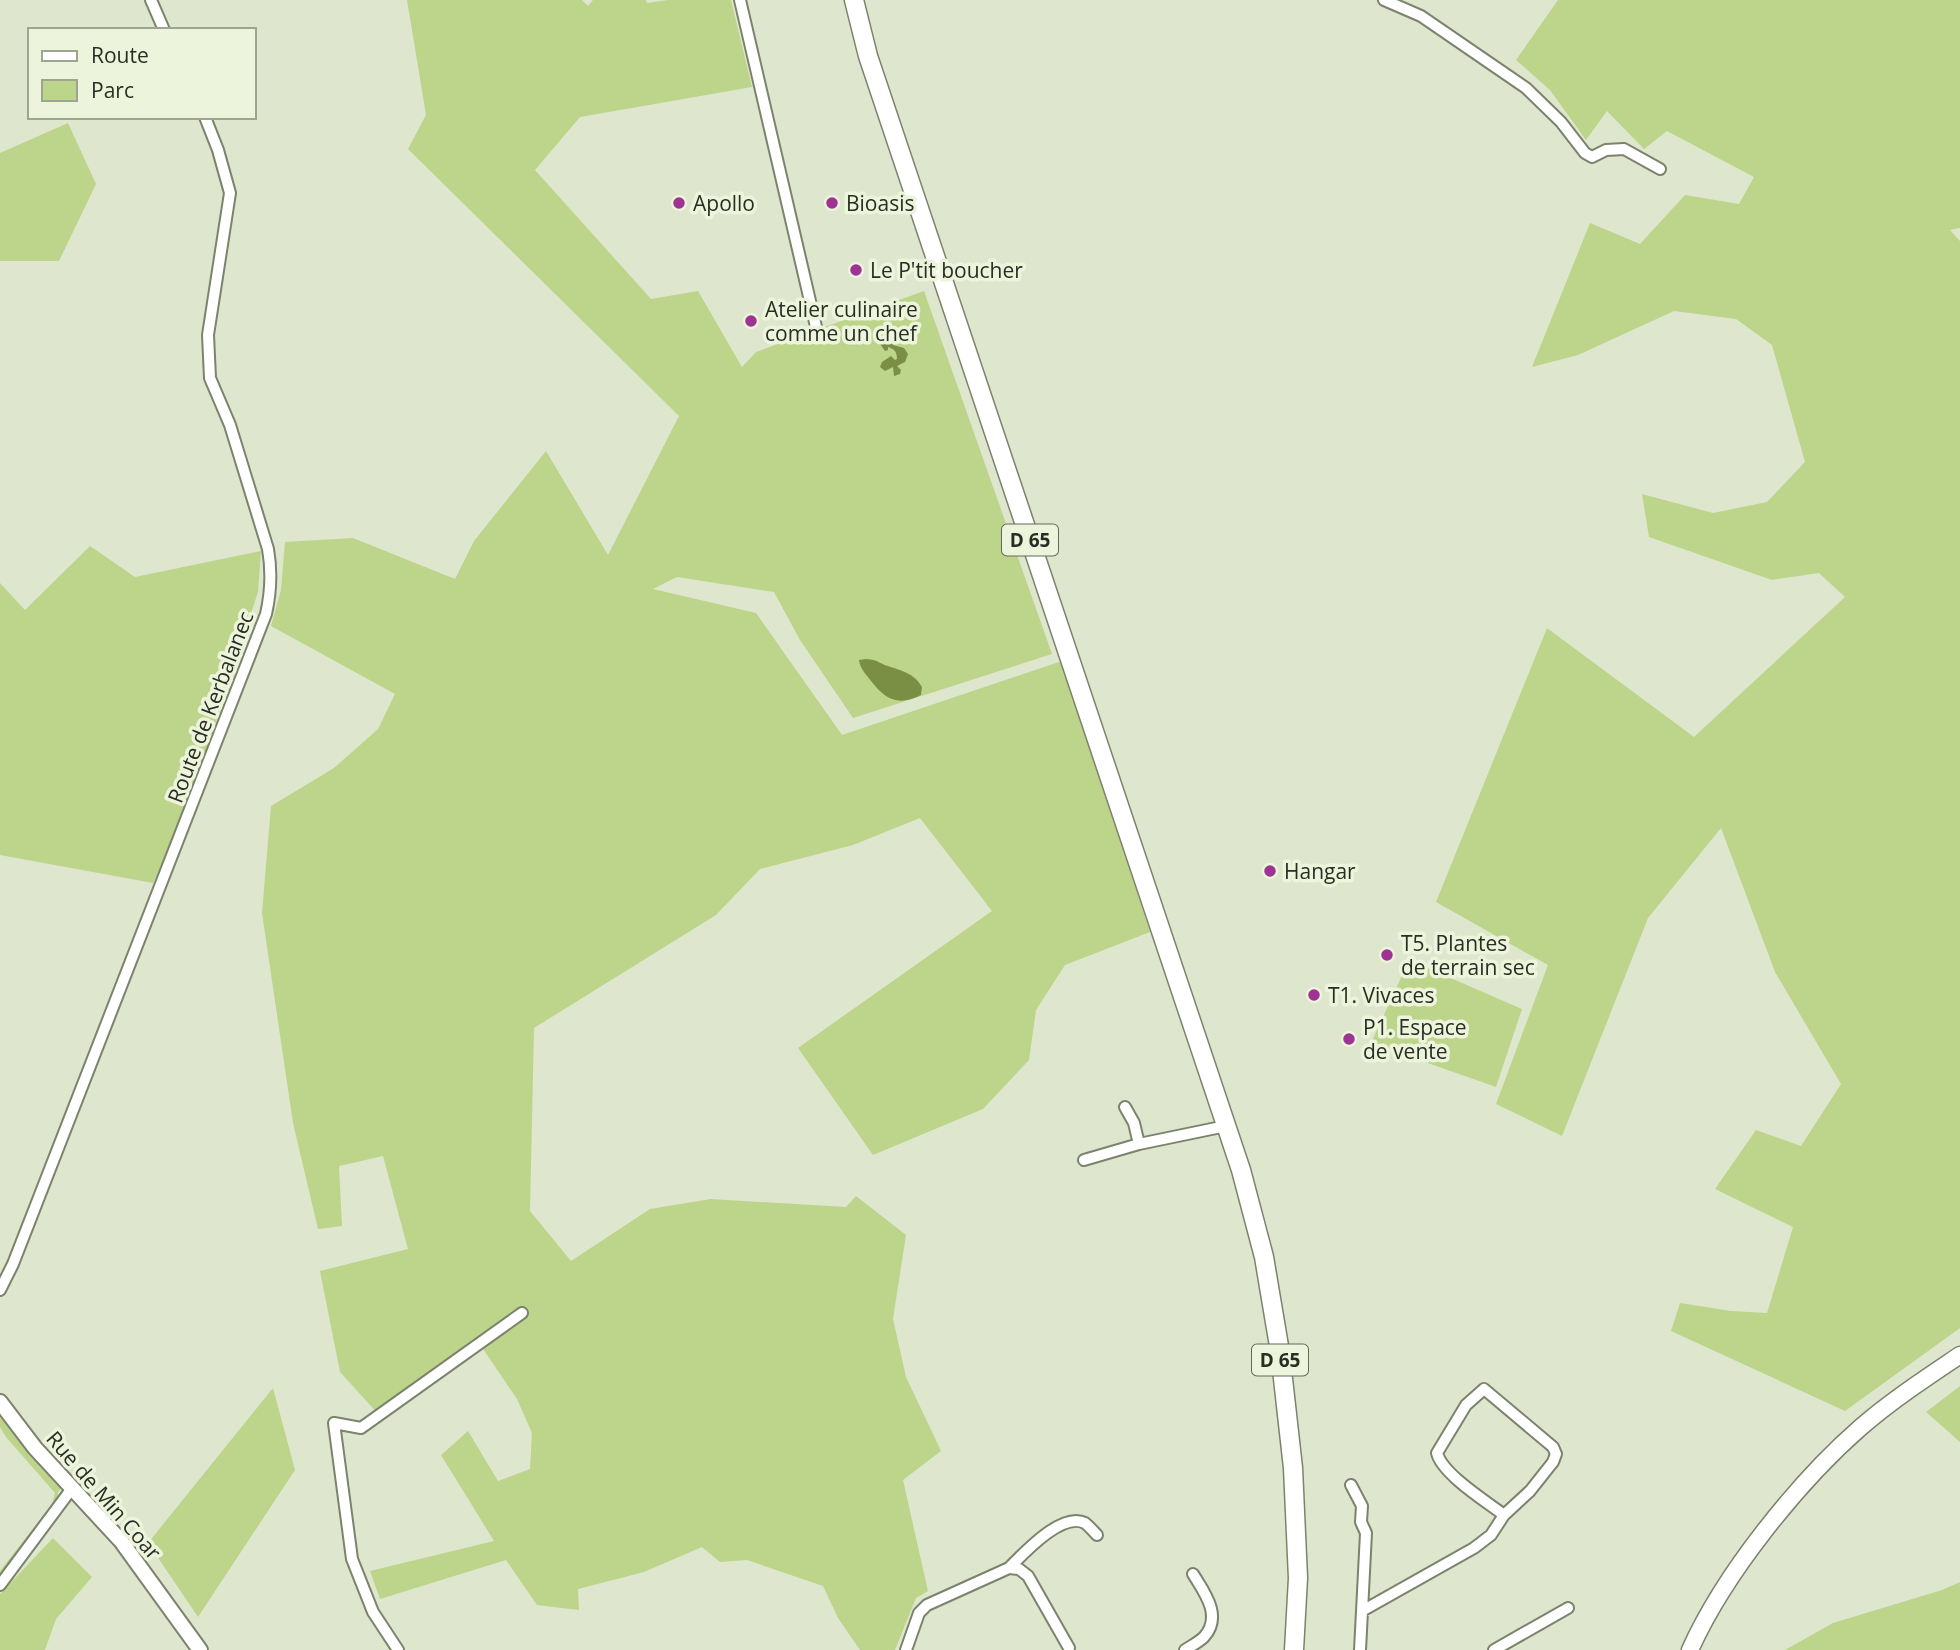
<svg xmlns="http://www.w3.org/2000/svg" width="1960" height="1650" viewBox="0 0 1960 1650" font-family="'Open Sans',sans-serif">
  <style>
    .green { fill: #bdd48b }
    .water { fill: #7a8f44 }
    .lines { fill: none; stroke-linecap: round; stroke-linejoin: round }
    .minor-casing { stroke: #7b836c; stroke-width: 14 }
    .tertiary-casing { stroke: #7b836c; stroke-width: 18 }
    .secondary-casing { stroke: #7b836c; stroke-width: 19 }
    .primary-casing { stroke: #7b836c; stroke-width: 21 }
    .minor { stroke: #fff; stroke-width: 10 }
    .tertiary { stroke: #fff; stroke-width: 14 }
    .secondary { stroke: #fff; stroke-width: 16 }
    .primary { stroke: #fff; stroke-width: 18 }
    .poi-dot { fill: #9f3393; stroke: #ecf4db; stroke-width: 2.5 }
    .labels { text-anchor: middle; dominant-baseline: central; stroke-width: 7; stroke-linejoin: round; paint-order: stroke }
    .shield { fill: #ecf4db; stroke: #64695b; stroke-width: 2 }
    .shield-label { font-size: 19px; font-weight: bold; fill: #2a2d24 }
    .poi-label { font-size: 21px; fill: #2a2d24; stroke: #ecf4db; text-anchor: start }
    .street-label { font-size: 21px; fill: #2a2d24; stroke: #ecf4db }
  </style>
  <rect width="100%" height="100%" fill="#dee7ce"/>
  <!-- green -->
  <path class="green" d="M 407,0 L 582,0 L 588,6 L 593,0 L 646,0 L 647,3 L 668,0 L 731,0 L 752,87 L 580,117 L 535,170 L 651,299 L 698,291 L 742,367 L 756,352 L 924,291 L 1052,654 L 853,718 L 800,640 L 774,592 L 677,577 L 653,589 L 756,613 L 842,735 L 1062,661 L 1150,932 L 1065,965 L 1036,1010 L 1029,1060 L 983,1109 L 873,1155 L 798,1048 L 992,911 L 920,818 L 853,845 L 760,869 L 716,915 L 534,1028 L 530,1211 L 571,1261 L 650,1209 L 711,1199 L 846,1207 L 856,1196 L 906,1235 L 893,1319 L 906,1377 L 941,1451 L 903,1480 L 928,1591 L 916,1598 L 895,1650 L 860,1650 L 838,1618 L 823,1586 L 747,1560 L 720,1562 L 702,1547 L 644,1572 L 578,1589 L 579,1610 L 537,1605 L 506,1560 L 380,1599 L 370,1571 L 494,1541 L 441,1455 L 468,1431 L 498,1481 L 530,1469 L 532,1433 L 517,1399 L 481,1346 L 380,1416 L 340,1372 L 320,1271 L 408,1249 L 383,1156 L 339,1166 L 342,1226 L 318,1229 L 293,1123 L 262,913 L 271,806 L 334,768 L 378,729 L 395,694 L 271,626 L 281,590 L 285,542 L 353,538 L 455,579 L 474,541 L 546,451 L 608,555 L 679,416 L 408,149 L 426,115 Z
    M 1558,0 L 1960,0 L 1960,228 L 1950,230 L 1960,241 L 1960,1328 L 1845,1411 L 1671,1331 L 1680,1303 L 1731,1311 L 1767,1313 L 1793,1227 L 1715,1189 L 1756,1130 L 1801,1146 L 1841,1084 L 1775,972 L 1721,828 L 1648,918 L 1562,1136 L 1496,1104 L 1548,965 L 1436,902 L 1547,628 L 1694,737 L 1845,597 L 1819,573 L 1772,580 L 1649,537 L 1642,494 L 1713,513 L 1767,502 L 1805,462 L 1772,345 L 1736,319 L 1674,311 L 1578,355 L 1532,367 L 1590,223 L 1640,244 L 1685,195 L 1739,204 L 1754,177 L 1667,131 L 1644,149 L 1607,111 L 1586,140 L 1550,90 L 1516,60 Z
    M 68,123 L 96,184 L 59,261 L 0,261 L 0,153 Z
    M 90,546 L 135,577 L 261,551 L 258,592 L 190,801 L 153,883 L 0,855 L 0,583 L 25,610 Z
    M 1409,960 L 1522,1009 L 1496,1087 L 1371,1043 Z
    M 1960,1386 L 1960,1442 L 1926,1412 Z
    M 273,1388 L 295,1470 L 198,1617 L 148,1543 Z
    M 0,1411 L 65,1484 L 58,1492 L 58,1500 L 0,1576 L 0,1571 L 52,1504 L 55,1493 L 6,1437 L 0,1427 Z
    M 53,1538 L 92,1577 L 56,1619 L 45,1650 L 0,1650 L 0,1594 Z
    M 1960,1582 L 1960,1650 L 1785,1650 L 1833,1623 L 1942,1590 Z"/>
  <!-- water -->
  <path class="water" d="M 888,336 L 893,345 L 904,348 L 908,354 L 905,362 L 897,366 L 901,370 L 900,374 L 894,376 L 893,367 L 885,371 L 880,367 L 882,362 L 891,356 L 895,360 L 897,359 C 897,353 895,349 888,347 L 888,350 L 885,351 L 878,341 Z
    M 866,659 C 879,660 878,663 888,666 C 902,671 914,673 922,687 L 921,695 C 898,707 885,699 871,681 C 866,674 860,669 859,660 Z"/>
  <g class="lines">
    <!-- minor casing -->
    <g class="minor-casing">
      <path id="minor" d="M 151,0 L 164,30
        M 740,0 L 817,331
        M 1384,0 L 1421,16 L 1526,88 L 1561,122 L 1585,153 L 1592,157 L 1606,150 L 1624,149 L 1660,169
        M 1125,1107 L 1134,1123 L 1139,1144
        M 1084,1160 L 1139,1144 L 1226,1126
        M 0,1290 L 13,1264 L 266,614 C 271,592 272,572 268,549 L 230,425 L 210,378 L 208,335 L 230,193 L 218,150 L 205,117
        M 1351,1485 L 1362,1506 L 1361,1522 L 1366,1533 L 1360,1650
        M 1009,1568 C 1023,1554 1062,1511 1085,1523 C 1089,1526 1094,1532 1097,1535
        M 0,1585 L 73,1487
        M 1362,1611 L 1474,1548 L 1491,1535 L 1504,1515 L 1530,1491 L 1553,1462 L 1556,1454 L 1553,1447 L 1484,1389 L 1466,1405 L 1437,1453 C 1442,1474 1487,1502 1504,1515
        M 398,1650 L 373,1612 L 352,1559 L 334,1423 L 361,1428 L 522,1313
        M 906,1650 L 919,1613 L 927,1605 L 1009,1568 L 1019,1569 L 1028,1576 L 1069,1648
        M 1185,1650 C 1191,1646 1199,1642 1204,1637 C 1223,1616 1204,1592 1193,1574
        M 1494,1650 L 1568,1608"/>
    </g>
    <!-- tertiary casing -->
    <g class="tertiary-casing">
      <path id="tertiary" d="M 0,1402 L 35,1448 L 121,1541 L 200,1650"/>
    </g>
    <!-- secondary casing -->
    <g class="secondary-casing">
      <path id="secondary" d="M 1690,1650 C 1724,1574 1798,1482 1861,1427 C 1892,1400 1926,1378 1960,1355"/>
    </g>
    <!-- primary casing -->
    <g class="primary-casing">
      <path id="primary" d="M 854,0 L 868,56 L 1241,1170 L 1264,1257 L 1280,1352 L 1293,1468 L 1298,1578 L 1294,1650"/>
    </g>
    <!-- minor -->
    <use href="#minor" class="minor"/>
    <!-- tertiary -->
    <use href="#tertiary" class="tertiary"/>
    <!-- secondary -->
    <use href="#secondary" class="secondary"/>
    <!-- primary -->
    <use href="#primary" class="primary"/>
  </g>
  <!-- markers -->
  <g class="poi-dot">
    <circle cx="679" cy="203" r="7"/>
    <circle cx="832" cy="203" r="7"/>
    <circle cx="856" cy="270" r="7"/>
    <circle cx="751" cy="321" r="7"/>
    <circle cx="1270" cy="871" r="7"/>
    <circle cx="1387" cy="955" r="7"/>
    <circle cx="1314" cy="995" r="7"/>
    <circle cx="1349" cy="1039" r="7"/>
  </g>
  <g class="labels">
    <!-- shield labels -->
    <g class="shield">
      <rect x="1002" y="524.5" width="56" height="31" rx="5"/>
      <rect x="1252" y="1344.5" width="56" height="31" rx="5"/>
    </g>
    <g class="shield-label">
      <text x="1030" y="540">D 65</text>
      <text x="1280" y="1360">D 65</text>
    </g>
    <!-- poi labels -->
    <g class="poi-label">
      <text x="693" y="203">Apollo</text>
      <text x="846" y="203">Bioasis</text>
      <text x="870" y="270">Le P'tit boucher</text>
      <text x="765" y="309">Atelier culinaire<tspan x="765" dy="24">comme un chef</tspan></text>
      <text x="1284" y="871">Hangar</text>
      <text x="1401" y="943">T5. Plantes<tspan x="1401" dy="24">de terrain sec</tspan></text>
      <text x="1328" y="995">T1. Vivaces</text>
      <text x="1363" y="1027">P1. Espace<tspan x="1363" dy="24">de vente</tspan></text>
    </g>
    <!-- street labels -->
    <g class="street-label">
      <text transform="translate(210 707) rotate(-69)">Route de Kerbalanec</text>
      <text transform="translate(104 1495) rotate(49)">Rue de Min Coar</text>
    </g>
  </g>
  <!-- legend -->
  <rect x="28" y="28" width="228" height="91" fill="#ecf4db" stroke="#9ea492" stroke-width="2"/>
  <rect x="42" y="51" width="35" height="10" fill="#ffffff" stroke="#9ea492" stroke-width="2"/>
  <text x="91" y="63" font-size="21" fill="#2a2d24">Route</text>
  <rect x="42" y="80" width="35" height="21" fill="#bdd48b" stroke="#9ea492" stroke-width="2"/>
  <text x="91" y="98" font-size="21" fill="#2a2d24">Parc</text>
</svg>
